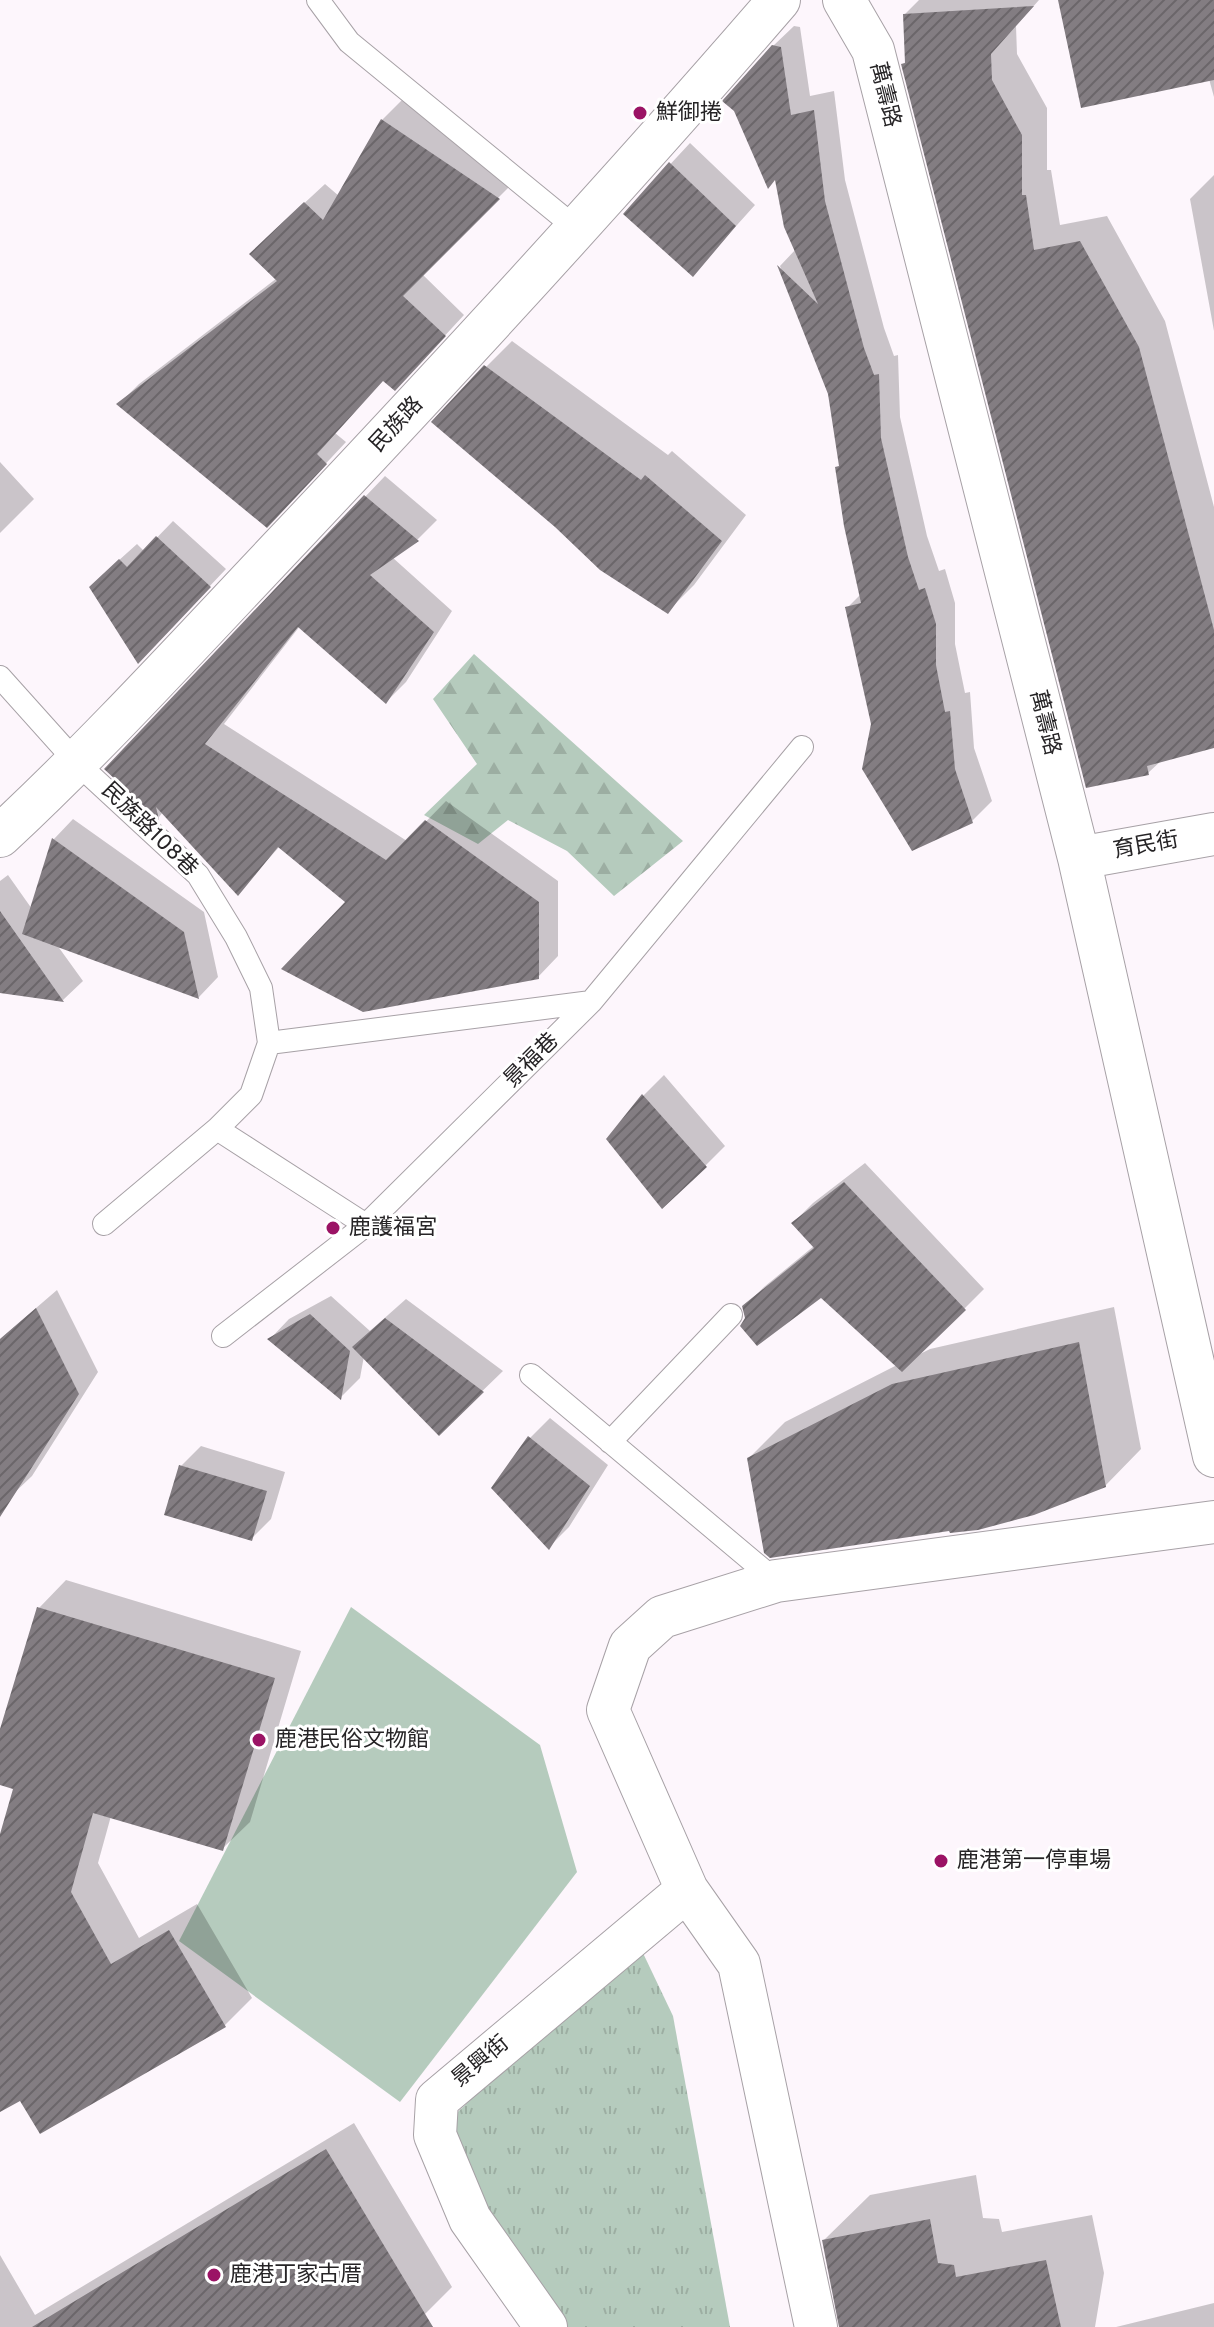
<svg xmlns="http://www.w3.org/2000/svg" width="1214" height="2327" viewBox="0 0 1214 2327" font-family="Overpass,'Noto Sans TC',sans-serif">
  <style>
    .green { fill: #b5cbbd }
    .forest { fill: url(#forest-firs) }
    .park { fill: url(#park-tufts) }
    .shadow { fill: #0003 }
    .building { fill: url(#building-hatch) }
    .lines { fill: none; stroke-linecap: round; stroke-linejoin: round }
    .lane-casing { stroke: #a7a1a6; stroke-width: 24 }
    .street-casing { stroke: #a7a1a6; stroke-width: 44 }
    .lane { stroke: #fff; stroke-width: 22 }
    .street { stroke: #fff; stroke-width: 42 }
    .poi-dot { fill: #9b1365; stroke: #fff; stroke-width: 3 }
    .labels { text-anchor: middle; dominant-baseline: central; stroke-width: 6; stroke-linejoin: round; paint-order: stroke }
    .street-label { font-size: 22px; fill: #262426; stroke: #fff }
    .poi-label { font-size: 22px; fill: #262426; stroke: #fff; text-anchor: start }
  </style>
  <defs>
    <pattern id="forest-firs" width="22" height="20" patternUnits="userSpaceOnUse" patternTransform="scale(2)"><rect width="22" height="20" fill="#b5cbbd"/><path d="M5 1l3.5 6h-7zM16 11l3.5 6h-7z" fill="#9caea2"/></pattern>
    <pattern id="park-tufts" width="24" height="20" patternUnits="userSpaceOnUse" patternTransform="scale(2)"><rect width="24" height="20" fill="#b5cbbd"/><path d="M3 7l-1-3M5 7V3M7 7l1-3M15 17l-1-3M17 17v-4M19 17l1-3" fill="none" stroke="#9caea2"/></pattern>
    <pattern id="building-hatch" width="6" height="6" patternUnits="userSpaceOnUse" patternTransform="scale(2)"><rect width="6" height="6" fill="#837d82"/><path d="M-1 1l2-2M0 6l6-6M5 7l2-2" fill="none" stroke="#6b666a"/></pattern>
  </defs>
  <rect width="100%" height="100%" fill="#fdf6fc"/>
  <!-- green -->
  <path class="green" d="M 351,1607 L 540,1745 L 577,1872 L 400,2102 L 179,1941 Z"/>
  <!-- forest -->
  <path class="forest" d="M 474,654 L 683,841 L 614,896 L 567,851 L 508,820 L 478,844 L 424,815 L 477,764 L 433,699 Z"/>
  <!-- park -->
  <path class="park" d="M 642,1951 L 673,2016 L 730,2327 L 555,2327 L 438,2131 L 614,1962 Z"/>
  <!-- shadow -->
  <path class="shadow" d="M 919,0 L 1039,0 L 1016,26 L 1017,54 L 1047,108 L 1047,170 L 1051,170 L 1060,225 L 1107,216 L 1165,321 L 1214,507 L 1214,746 L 1162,760 L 1148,773 L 903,64 L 907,61 L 905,14 Z
    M 1074,0 L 1214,0 L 1214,97 L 1209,79 Z
    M 794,26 L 800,27 L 810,96 L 834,91 L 845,180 L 884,328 L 894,356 L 898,355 L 900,417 L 927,536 L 939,571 L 945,569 L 955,603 L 955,644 L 965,693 L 970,692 L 974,748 L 992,801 L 972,821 L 873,724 L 847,608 L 861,594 L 830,394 L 780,266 L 796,249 L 773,46 Z
    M 402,100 L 518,178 L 422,274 L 464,315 L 414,369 L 384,379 L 335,433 L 346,442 L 287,505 L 119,404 L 139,384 L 277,278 L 271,234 L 325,184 L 339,196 L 382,120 Z
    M 690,143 L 755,205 L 693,274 L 625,213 Z
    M 1214,175 L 1214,331 L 1190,199 Z
    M 512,341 L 668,455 L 672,451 L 746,515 L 694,585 L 668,611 L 486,367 Z
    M 0,462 L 34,499 L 0,533 Z
    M 385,476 L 437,520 L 417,540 L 392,557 L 452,611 L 406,682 L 386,702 L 300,626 L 224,724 L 407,841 L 446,801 L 558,881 L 558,956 L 538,977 L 348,902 L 280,846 L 238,893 L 163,812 L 159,817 L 106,768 Z
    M 173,521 L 226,569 L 154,645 L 108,570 L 137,544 L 144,551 Z
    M 73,819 L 204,912 L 218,977 L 199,997 L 57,945 L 83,981 L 63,1000 L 4,991 L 0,988 L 0,881 L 8,875 L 32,909 L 54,839 Z
    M 664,1075 L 725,1146 L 705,1166 L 609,1139 L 644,1095 Z
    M 865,1163 L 984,1289 L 918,1355 L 930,1349 L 1114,1307 L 1141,1449 L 1105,1486 L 749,1458 L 785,1422 L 897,1365 L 821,1295 L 747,1318 L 744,1307 L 764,1287 L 814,1246 L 793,1223 L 813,1203 Z
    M 57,1290 L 98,1372 L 32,1476 L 12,1495 L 0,1475 L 0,1339 Z
    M 331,1296 L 370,1331 L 406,1299 L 503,1371 L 439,1433 L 364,1356 L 360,1378 L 341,1397 L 270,1339 L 289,1319 Z
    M 550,1418 L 608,1465 L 569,1527 L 549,1547 L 530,1438 Z
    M 201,1446 L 285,1472 L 271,1519 L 251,1539 L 181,1466 Z
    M 66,1580 L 301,1651 L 250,1822 L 222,1849 L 111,1816 L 98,1863 L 139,1938 L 197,1904 L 252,1998 L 225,2025 L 21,2098 L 0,2110 L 0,1841 L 15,1788 L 0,1783 L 0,1736 L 39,1608 Z
    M 354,2123 L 452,2287 L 425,2314 L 403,2327 L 0,2327 L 0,2255 L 35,2315 Z
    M 976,2175 L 983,2218 L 999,2219 L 1002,2232 L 1092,2215 L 1104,2273 L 1095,2327 L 841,2327 L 824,2240 L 870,2195 Z
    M 1214,2303 L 1214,2327 L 1116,2327 Z"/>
  <!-- building -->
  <path class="building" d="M 1058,0 L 1214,0 L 1214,80 L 1081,108 Z
    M 1034,6 L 991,54 L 992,80 L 1022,135 L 1022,195 L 1026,195 L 1034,250 L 1080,241 L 1139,347 L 1214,630 L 1214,748 L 1147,766 L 1149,775 L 1086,788 L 901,64 L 905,63 L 903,14 Z
    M 772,45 L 781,47 L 791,115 L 814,110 L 825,201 L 864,348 L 874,375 L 879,374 L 881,438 L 908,557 L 919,590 L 925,588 L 936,624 L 936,665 L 945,712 L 950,711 L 955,769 L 973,823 L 912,851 L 862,769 L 871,724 L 845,607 L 861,603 L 844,526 L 835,467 L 839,466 L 828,394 L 777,265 L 818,304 L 784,227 L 775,180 L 768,189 L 734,111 L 722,101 Z
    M 381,119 L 500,199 L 403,296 L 446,336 L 395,391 L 383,381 L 317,454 L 327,464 L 267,528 L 116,404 L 277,281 L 249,254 L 304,202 L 323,220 Z
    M 669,162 L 736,226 L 693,277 L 623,214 Z
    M 484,365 L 641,480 L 645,475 L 722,541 L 668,614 L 600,570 L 555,527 L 431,422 Z
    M 364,495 L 419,541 L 370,575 L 434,632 L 386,704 L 298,627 L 205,744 L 386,860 L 425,820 L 539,902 L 539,979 L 363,1012 L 281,969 L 345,902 L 278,847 L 238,896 L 156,807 L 159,820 L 104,769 Z
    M 156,536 L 211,587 L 138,664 L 89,587 L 119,559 L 127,567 Z
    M 52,838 L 184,932 L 199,999 L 22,934 Z
    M 0,911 L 64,1002 L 0,993 Z
    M 642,1094 L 707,1167 L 662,1209 L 606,1139 Z
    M 844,1182 L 966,1310 L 902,1372 L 821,1298 L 757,1346 L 740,1326 L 745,1318 L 742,1306 L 814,1248 L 791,1223 Z
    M 36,1308 L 79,1394 L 0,1517 L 0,1339 Z
    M 310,1314 L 350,1351 L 341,1400 L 267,1339 Z
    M 385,1318 L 484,1392 L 439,1436 L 352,1347 Z
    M 1079,1342 L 1106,1487 L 1034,1515 L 978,1530 L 950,1533 L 949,1531 L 770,1558 L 764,1553 L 747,1458 L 892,1384 Z
    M 528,1436 L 590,1486 L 549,1550 L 491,1488 Z
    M 179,1465 L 267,1491 L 252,1541 L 164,1515 Z
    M 37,1607 L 275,1678 L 223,1851 L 93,1813 L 71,1892 L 111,1964 L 169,1930 L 226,2027 L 40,2134 L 20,2101 L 0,2112 L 0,1834 L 13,1789 L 0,1785 L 0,1729 Z
    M 326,2149 L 433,2327 L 32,2327 Z
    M 930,2219 L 938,2263 L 954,2265 L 956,2277 L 1046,2260 L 1061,2327 L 839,2327 L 822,2240 Z"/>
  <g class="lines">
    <!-- lane casing -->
    <g class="lane-casing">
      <path id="lane" d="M 318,0 L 349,42 L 577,229
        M 0,677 L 78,764 L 198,875 L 236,937 L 261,988 L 269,1043 L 251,1095 L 217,1129 L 104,1224
        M 269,1043 L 591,1002
        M 217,1129 L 366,1225
        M 223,1336 L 366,1225 L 591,1002 L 802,747
        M 531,1375 L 776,1581
        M 610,1442 L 731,1315"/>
    </g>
    <!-- street casing -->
    <g class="street-casing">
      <path id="street" d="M 844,0 L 873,50 L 1079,858 L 1214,1456
        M 0,836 C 102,741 195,638 291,537 C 457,361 621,183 779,0
        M 1079,858 L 1214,834
        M 546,2327 L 470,2219 L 435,2135 L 437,2100 L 687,1890
        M 816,2327 L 739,1964 L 687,1890 L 608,1710 L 630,1646 L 662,1617 L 776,1581 L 1214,1522"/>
    </g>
    <!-- lane -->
    <use href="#lane" class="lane"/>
    <!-- street -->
    <use href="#street" class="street"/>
  </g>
  <!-- markers -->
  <g class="poi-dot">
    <circle cx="640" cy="113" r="8"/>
    <circle cx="333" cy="1228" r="8"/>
    <circle cx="259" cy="1740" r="8"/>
    <circle cx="941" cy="1861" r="8"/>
    <circle cx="214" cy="2275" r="8"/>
  </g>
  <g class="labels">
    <!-- street labels -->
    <g class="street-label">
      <text transform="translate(884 95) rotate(76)">萬壽路</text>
      <text transform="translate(397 425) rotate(-47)">民族路</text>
      <text transform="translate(1044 723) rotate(76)">萬壽路</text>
      <text transform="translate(149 830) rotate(44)">民族路108巷</text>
      <text transform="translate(1146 846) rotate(-10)">育民街</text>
      <text transform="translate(532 1061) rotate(-45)">景福巷</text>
      <text transform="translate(481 2062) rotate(-40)">景興街</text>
    </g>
    <!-- poi labels -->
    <g class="poi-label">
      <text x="656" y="113">鮮御捲</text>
      <text x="349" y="1228">鹿護福宮</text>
      <text x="275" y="1740">鹿港民俗文物館</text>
      <text x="957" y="1861">鹿港第一停車場</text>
      <text x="230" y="2275">鹿港丁家古厝</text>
    </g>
  </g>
</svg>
